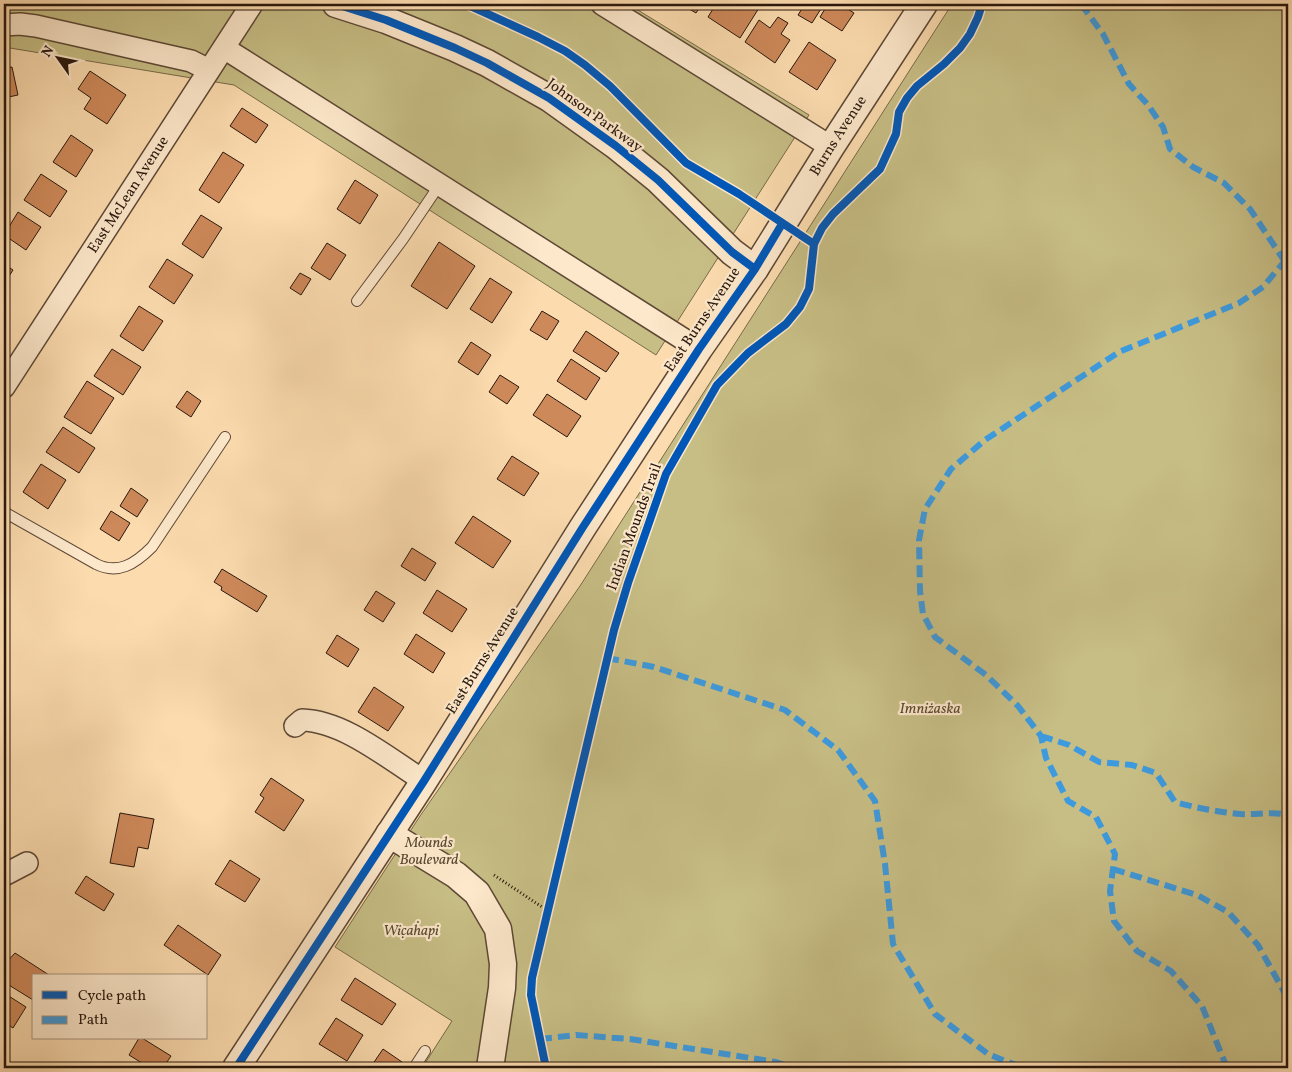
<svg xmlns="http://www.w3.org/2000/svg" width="1292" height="1072" viewBox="0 0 1292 1072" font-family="Vollkorn,serif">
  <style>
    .green { fill: #c7be85; stroke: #786a49 }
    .building { fill: #ce895a; stroke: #28170d }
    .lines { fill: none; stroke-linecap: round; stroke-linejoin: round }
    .service-casing { stroke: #5d4836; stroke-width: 12 }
    .minor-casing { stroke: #5d4836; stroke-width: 24 }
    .tertiary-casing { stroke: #5d4836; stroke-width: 29 }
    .path { stroke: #28170d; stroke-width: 3; stroke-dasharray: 1 2.5; stroke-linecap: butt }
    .service { stroke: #fde8cb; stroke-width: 10 }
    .minor { stroke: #fde8cb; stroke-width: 21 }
    .tertiary { stroke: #fde8cb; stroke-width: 26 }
    .quiet { stroke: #3d9ade; stroke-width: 6; stroke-dasharray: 12 6; stroke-linecap: butt }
    .cycleway-casing { stroke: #fde8cb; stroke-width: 11 }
    .cycleway { stroke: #0057b8; stroke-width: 8 }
    .labels { text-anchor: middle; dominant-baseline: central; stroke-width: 4.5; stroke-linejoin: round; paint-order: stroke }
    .street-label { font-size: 15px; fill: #28170d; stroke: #fde8cb }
    .park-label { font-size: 15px; font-style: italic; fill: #584931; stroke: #fde8cb }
  </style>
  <rect width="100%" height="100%" fill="#fcdcaf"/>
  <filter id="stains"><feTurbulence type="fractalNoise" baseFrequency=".004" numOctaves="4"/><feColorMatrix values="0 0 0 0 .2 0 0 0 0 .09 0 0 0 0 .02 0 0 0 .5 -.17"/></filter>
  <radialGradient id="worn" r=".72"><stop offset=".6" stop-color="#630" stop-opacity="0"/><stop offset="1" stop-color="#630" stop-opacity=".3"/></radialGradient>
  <!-- green -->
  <path class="green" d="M 4,4 L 628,4 L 809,115 L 656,355 L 234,85 L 4,47 Z
    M 952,4 L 1288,4 L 1288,1068 L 422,1068 L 452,1021 L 335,947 L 420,816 L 580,586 Z"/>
  <!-- building -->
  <path class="building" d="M 681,4 L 702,4 L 696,13 Z
    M 716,4 L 752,4 L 759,8 L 740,38 L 708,17 Z
    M 805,4 L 824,4 L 812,23 L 798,15 Z
    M 828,4 L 840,4 L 854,13 L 842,31 L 820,17 Z
    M 778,17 L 788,23 L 781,34 L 790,40 L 775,63 L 745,42 L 759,20 L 770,28 Z
    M 809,42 L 836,60 L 817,90 L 789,72 Z
    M 12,67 L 18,95 L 4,98 L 4,68 Z
    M 90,71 L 126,95 L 107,124 L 84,109 L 91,98 L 78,89 Z
    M 242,108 L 268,125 L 256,143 L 230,126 Z
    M 71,135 L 93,150 L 76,177 L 53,162 Z
    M 223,152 L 244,165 L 219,203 L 199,190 Z
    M 41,174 L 67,191 L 50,217 L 24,200 Z
    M 355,180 L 378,195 L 360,224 L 337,209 Z
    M 18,212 L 41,227 L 26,250 L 4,235 Z
    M 201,215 L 222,228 L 203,258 L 182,244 Z
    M 439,242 L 475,266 L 447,309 L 411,286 Z
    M 327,243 L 346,255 L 330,280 L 311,268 Z
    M 167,259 L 193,275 L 174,304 L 149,287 Z
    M 4,264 L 13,270 L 4,284 Z
    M 300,273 L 311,279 L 301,295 L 290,288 Z
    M 490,278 L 512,292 L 492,323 L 470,309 Z
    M 139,306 L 163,321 L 143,351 L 120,336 Z
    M 542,311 L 559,321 L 547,340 L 530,330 Z
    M 586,331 L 619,353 L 606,372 L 573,351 Z
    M 471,342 L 491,355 L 478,375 L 458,362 Z
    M 112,349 L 141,367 L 123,395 L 94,376 Z
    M 571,359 L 600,378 L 586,400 L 557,381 Z
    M 500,375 L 519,387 L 507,404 L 489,392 Z
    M 87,381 L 114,398 L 91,434 L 64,417 Z
    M 187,391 L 201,401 L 191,417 L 176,407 Z
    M 547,394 L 581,416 L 567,437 L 533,415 Z
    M 63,427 L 95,448 L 79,473 L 46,452 Z
    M 512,456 L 539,473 L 524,496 L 497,479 Z
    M 41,464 L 66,480 L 48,509 L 23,492 Z
    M 131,488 L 148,500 L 137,517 L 120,506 Z
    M 111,511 L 130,523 L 119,541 L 100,529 Z
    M 473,516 L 511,541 L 493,568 L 455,543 Z
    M 412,548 L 436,563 L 425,581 L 401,566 Z
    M 222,569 L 267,596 L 257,612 L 221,590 L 222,587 L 214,582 Z
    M 437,590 L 467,609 L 452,632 L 423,613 Z
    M 376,591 L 395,603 L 383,622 L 364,610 Z
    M 416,634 L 445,653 L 433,673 L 404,654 Z
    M 337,635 L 359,649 L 348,667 L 326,653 Z
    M 374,687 L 404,707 L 388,731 L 358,712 Z
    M 271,778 L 304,800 L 284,831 L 255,812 L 264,798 L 260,795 Z
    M 120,813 L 154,819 L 148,849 L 138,847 L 134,867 L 110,863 Z
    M 230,860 L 260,879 L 245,902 L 215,884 Z
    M 86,876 L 114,894 L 104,911 L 75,893 Z
    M 178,925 L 221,955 L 208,975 L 164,945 Z
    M 15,953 L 49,975 L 34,976 L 33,1000 L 4,982 L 4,965 Z
    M 355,978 L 396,1004 L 382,1025 L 341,1000 Z
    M 4,993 L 26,1007 L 13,1028 L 4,1022 Z
    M 336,1018 L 363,1035 L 347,1061 L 319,1044 Z
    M 139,1038 L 142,1038 L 171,1056 L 163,1068 L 150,1068 L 129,1055 Z
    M 383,1049 L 402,1062 L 398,1068 L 370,1068 Z"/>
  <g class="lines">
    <!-- service casing -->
    <g class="service-casing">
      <path id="service" d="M 357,301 L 403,239 L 440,184
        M 4,512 L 96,564 C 118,575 135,564 152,547 L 225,437
        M 414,1068 L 425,1051"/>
    </g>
    <!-- minor casing -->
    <g class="minor-casing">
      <g id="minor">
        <path d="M 602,4 L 831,147"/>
        <path d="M 4,25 L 20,24 L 36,26 L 191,61 L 209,70"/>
        <path d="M 224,48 L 699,349"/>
        <path id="s1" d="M 4,387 L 252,4"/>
        <path d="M 295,726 L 302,720 C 344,721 389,759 424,781"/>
        <path d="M 4,875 L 27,863"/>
      </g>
    </g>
    <!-- tertiary casing -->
    <g class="tertiary-casing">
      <g id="tertiary">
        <path d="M 336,4 L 386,20 L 455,48 L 487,63 L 549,98 L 616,146 L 658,180 L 732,252 L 755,269"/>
        <path d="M 389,834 L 456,875 L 477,893 L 498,929 L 503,964 L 502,988 L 490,1068"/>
        <path id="s2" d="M 236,1068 L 424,781 L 583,527 L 699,349 L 755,269 L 831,147 L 924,4"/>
      </g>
    </g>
    <!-- path -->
    <path class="path" d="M 494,875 L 548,911"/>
    <!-- service -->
    <use href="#service" class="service"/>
    <!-- minor -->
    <use href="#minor" class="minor"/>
    <!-- tertiary -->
    <use href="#tertiary" class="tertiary"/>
    <!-- quiet -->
    <path class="quiet" d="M 1081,4 L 1103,34 L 1129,84 L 1148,105 L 1163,127 L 1170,149 L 1193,167 L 1224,183 L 1250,209 L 1285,262
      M 607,658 L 654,667 L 785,710 L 838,750 L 875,801 L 885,864 L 893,944 L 935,1014 L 988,1054 L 1023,1068
      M 1041,736 L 1069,745 L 1099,762 L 1132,765 L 1156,773 L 1175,802 C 1197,808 1218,812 1241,814 C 1257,815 1272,811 1288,815
      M 1113,869 L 1197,895 L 1228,912 L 1258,945 L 1288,999
      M 540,1039 L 576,1035 L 630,1039 L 776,1062 L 794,1068
      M 1227,1068 L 1202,1006 L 1171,971 L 1137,951 L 1114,921 L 1110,891 L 1115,854 L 1096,817 L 1068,801 L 1046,758 L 1041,736 L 1018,706 L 986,675 L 935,637 L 923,614 L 920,591 L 919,540 L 925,509 L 951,469 L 985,440 L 1119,352 L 1239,303 L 1263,287 L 1288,257"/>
    <!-- cycleway casing -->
    <g class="cycleway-casing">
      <path id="cycleway" d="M 336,4 L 386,20 L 455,48 L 487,63 L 549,98 L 616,146 L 658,180 L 732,252 L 755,269
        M 466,4 L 538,37 L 565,51 L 585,65 L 610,86 L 686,163 L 739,194 L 814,244
        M 236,1068 L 424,781 L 583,527 L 699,349 L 755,269 L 782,224
        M 546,1068 L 531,995 L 532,978 L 614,630 L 628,583 L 666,474 L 717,385 L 748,353 L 786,324 L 800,307 L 809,289 L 814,244 L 822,228 L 833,214 L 880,169 L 896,134 L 899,112 L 907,98 L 917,86 L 944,64 L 960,48 L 970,34 L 978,17 L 982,4"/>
    </g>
    <!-- cycleway -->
    <use href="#cycleway" class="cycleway"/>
  </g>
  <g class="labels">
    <!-- street labels -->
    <g class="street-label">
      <text transform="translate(594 116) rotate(36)">Johnson Parkway</text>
      <text stroke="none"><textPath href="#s2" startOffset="1110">Burns Avenue</textPath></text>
      <text stroke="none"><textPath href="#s1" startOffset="229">East McLean Avenue</textPath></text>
      <text transform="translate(703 320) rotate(-56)">East Burns Avenue</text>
      <text transform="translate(635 527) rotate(-70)">Indian Mounds Trail</text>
      <text transform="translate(483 661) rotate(-58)">East Burns Avenue</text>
    </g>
    <!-- park labels -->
    <g class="park-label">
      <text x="930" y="709">Imniżaska</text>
      <text x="429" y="843">Mounds<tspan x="429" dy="17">Boulevard</tspan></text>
      <text x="411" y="931">Wic̣aḣapi</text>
    </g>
  </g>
  <!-- margin -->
  <rect width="1292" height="1072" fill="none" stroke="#fcdcaf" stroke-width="20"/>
  <rect x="5" y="5" width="1282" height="1062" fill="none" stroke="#28170d" stroke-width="2.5"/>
  <rect x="10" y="10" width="1272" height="1052" fill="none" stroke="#28170d"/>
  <!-- legend -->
  <rect x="32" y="974" width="175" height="65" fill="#fde8cb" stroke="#a8947f"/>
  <rect x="42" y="991" width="25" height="8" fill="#0057b8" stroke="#a8947f"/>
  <text x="78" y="1000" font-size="15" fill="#28170d">Cycle path</text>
  <rect x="42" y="1016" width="25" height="8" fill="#3d9ade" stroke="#a8947f"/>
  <text x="78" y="1024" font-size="15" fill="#28170d">Path</text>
  <!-- north arrow -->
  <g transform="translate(58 58) rotate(303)" stroke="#fde8cb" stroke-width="4" paint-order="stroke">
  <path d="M0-4L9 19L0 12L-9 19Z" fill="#28170d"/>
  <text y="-8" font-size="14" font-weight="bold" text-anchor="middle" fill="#28170d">N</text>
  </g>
  <rect width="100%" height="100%" filter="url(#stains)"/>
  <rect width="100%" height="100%" fill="url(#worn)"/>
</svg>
